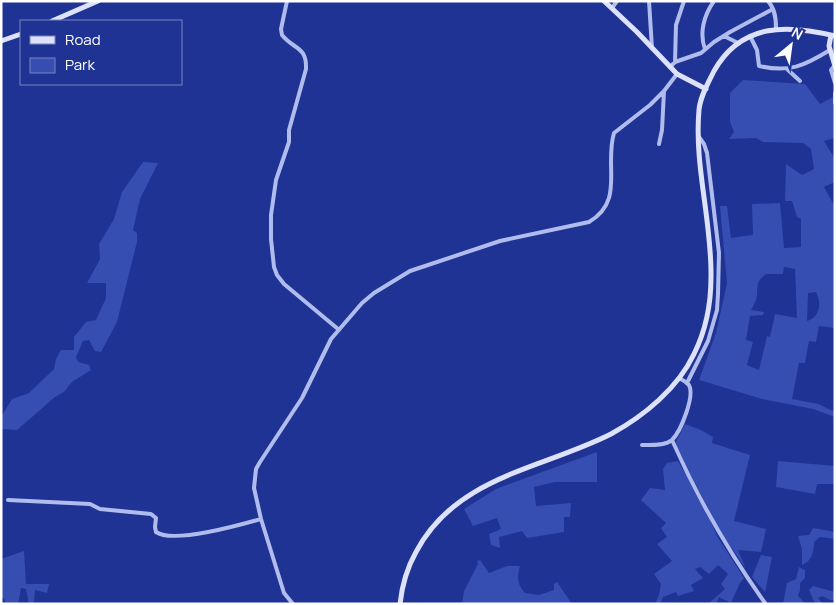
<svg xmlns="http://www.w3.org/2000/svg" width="836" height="605" viewBox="0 0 836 605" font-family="Manrope,sans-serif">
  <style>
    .green { fill: #364db2; fill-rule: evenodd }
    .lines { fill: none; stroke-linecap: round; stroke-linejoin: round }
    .street { stroke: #b0bcee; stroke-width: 4 }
    .secondary { stroke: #dde2fa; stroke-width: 5 }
  </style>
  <rect width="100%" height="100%" fill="#1e3393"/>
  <!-- green -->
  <path class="green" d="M 743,80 L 805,84 L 820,104 L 835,96 L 835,138 L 824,141 L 835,159 L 835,182 L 824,187 L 835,207 L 835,328 L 819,326 L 816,342 L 809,341 L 805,363 L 799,363 L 792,399 L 818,404 L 835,412 L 835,417 L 813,409 L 762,399 L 699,380 L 716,333 L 727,283 L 720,206 L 727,206 L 731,238 L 753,235 L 752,204 L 780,203 L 784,248 L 801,247 L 801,219 L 797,217 L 792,201 L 785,201 L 786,164 L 802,175 L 814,169 L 811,149 L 803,143 L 763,142 L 756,138 L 729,139 L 734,132 L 730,122 L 730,93 ZM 784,267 L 795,269 L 797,318 L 775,314 L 770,337 L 767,336 L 759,370 L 747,365 L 753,342 L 746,340 L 750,316 L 763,315 L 764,312 L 751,310 C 753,306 757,300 757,295 C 758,283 756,282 766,274 L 783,274 ZM 816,292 C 822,303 820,317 807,321 L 808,293 Z
    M 143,162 L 158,163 L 140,199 L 133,230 L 137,233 L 137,242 L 117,322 L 101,352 L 95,351 L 89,340 L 83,341 L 76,357 L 78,362 L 89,365 L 91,370 L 72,382 L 64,392 L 55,397 L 17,430 L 1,429 L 1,417 L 12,399 L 29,393 L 54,369 L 56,359 L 61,350 L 74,350 L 74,337 L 86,322 L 96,320 L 106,298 L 106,283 L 87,283 L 100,259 L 99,244 L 114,219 L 122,192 Z
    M 685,424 L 701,430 L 713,437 L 712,443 L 750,455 L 734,521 L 766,529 L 761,552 L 738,550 L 746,569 L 720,531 L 678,451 L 676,442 Z
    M 597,452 L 597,482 L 555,482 L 534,487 L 536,506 L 571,503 L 570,517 L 564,517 L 564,532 L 527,538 L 522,531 L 499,537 L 500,548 L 491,545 L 489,534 L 501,529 L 497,518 L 473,526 L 464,509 L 496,489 Z
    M 678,461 L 709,517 L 717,536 L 744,578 L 740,583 L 731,603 L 719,597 L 716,604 L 708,604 L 725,589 L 721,584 L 728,574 L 718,565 L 709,574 L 700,567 L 695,569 L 703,578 L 691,585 L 694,591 L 678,596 L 676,592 L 663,597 L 660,604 L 655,604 L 659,595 L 661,584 L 654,574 L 672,561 L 657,544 L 667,537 L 661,528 L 666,523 L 641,500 L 650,488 L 665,490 L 663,469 L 667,463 Z
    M 778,461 L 835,466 L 835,484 L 817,484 L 815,494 L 776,487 Z
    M 813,528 L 835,532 L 835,539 L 820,537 L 814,542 C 814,552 812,561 802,565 L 802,549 L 798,536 L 809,535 Z
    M 24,551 L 26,584 L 49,584 L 47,593 L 35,590 L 34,604 L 29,604 L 26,589 L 21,588 L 18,604 L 5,604 L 5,600 L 1,596 L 1,559 Z
    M 761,555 L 772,557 L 765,592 L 752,577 Z
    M 480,560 L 489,573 L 507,566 L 520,566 C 517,577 517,584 525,593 L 539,595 L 554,590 L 554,584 L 557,582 L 572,604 L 462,604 L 464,591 L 478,564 L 477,561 Z
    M 799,567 L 805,570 L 805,578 L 800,583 L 800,590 L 798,596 L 806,604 L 783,604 L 787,583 L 796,579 Z
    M 813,586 L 835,592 L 835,600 L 830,600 L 822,596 L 818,598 L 823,604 L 815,604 L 809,590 Z"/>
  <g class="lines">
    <!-- street -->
    <path class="street" d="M 287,1 L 281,29 L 282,35 C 294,50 307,46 306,69 L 289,130 L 289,142 L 276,180 L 271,215 L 271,239 L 274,267 L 277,275 L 284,284 L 338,329
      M 649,1 L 652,48
      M 768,1 C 775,9 776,18 776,28
      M 612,8 L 617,1
      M 724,36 L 738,43
      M 750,36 L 757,50 L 759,66 C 789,73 804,66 830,50
      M 705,49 C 699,33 704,15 714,1
      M 675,62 L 676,25 L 684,1
      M 835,65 L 831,70 L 835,83
      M 670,67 L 675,62 L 701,53 L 714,42 L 730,32 L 773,9
      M 788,70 L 800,81
      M 835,93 L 835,103
      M 659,144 L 662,130 L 664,91
      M 687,383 L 708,341 L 717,310 L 718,294 L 719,253 L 707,153 L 704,144 L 699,137
      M 672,440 C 698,499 728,551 765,603
      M 642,445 C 651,445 665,446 672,440 C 681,431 695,396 689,385 C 686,382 683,380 679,378
      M 8,500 L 90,504 L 100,509 L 151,514 L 156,518 L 155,527 L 156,532 C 173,544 240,525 261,519
      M 293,604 L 284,593 L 261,519 L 254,488 L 256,469 L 260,462 L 302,398 L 331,339 L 362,303 L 374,293 L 410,271 L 500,241 L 589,222 C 625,201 604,166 614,133 L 650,105 L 664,91 L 677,74"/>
    <!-- secondary -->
    <path class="secondary" d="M 604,1 L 637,32 L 677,74 L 706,89
      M 52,21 L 98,1
      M 831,35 L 829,46 L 835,66
      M 1,41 L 21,34
      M 400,604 C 402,585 407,568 416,552 C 456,476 542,469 611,434 C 644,416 678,388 694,354 C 706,330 711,303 711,277 C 712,221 694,166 699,110 C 700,97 708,83 714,71 C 741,23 787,24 835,36"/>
  </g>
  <!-- border -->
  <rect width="836" height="605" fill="none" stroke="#ffffff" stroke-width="5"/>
  <!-- legend -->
  <rect x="20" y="20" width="162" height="65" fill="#1e3393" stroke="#7885be"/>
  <rect x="30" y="36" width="25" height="8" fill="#dde2fa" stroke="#7885be"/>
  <text x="65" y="45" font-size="15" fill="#ffffff">Road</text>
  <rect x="30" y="58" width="25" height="15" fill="#364db2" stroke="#7885be"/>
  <text x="65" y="70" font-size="15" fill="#ffffff">Park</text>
  <!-- north arrow -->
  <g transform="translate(791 45) rotate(29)" stroke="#1e3393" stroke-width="4" paint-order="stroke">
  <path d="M0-4L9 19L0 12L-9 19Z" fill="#ffffff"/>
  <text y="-8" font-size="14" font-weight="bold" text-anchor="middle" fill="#ffffff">N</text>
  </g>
</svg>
